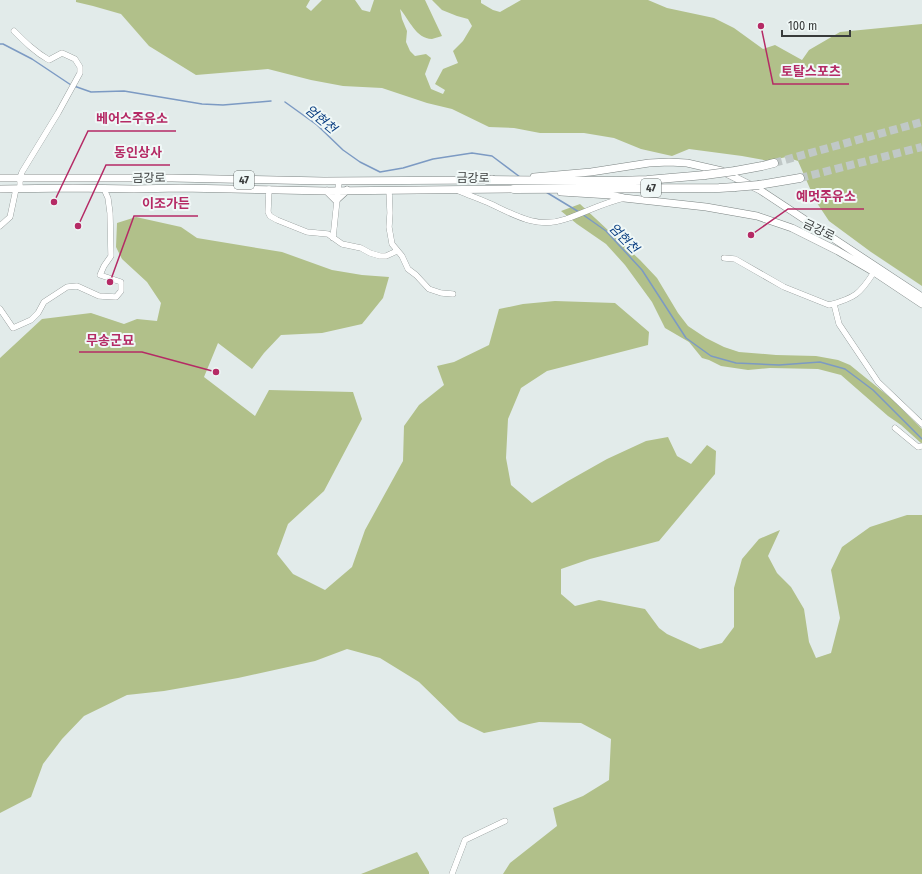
<svg xmlns="http://www.w3.org/2000/svg" width="922" height="874" viewBox="0 0 922 874" font-family="'Fira Sans Condensed','Noto Sans KR',sans-serif">
  <style>
    .green { fill: #b1c08a }
    .lines { fill: none; stroke-linecap: round; stroke-linejoin: round }
    .stream { stroke: #7c9ac3; stroke-width: 1.5 }
    .highway-tunnel { stroke: #c0c8c7; stroke-width: 8; stroke-dasharray: 8 4; stroke-linecap: butt }
    .minor-casing { stroke: #7c8483; stroke-width: 6 }
    .major-casing { stroke: #7c8483; stroke-width: 8 }
    .highway-casing { stroke: #7c8483; stroke-width: 9 }
    .minor { stroke: #fff; stroke-width: 5.5 }
    .major { stroke: #fff; stroke-width: 7 }
    .highway { stroke: #fff; stroke-width: 8 }
    .highway-bridge-casing { stroke: #7c8483; stroke-width: 9; stroke-linecap: butt }
    .highway-bridge { stroke: #fff; stroke-width: 8 }
    .labels { text-anchor: middle; dominant-baseline: central; stroke-width: 4; stroke-linejoin: round; paint-order: stroke }
    .shield { fill: #f0f8f7; stroke: #6f7473; stroke-width: 1 }
    .shield-label { font-size: 11px; font-weight: bold; fill: #383b3b }
    .street-label { font-size: 12px; fill: #383b3b; stroke: #f0f8f7 }
    .water-label { font-size: 13px; font-style: italic; fill: #0c4083; stroke: #f0f8f7 }
    .leader { fill: none; stroke: #b52a65; stroke-width: 1.5 }
    .callout-dot { fill: #b52a65; stroke: #f0f8f7; stroke-width: 1.5 }
    .callout-label { font-size: 13px; text-anchor: middle; font-weight: bold; fill: #b52a65; stroke: #f0f8f7; stroke-width: 4; stroke-linejoin: round; paint-order: stroke }
  </style>
  <rect width="100%" height="100%" fill="#e2ebea"/>
  <!-- green -->
  <path class="green" d="M 76,0 L 310,0 L 306,7 L 311,11 L 322,0 L 355,0 L 362,10 L 370,12 L 374,0 L 425,0 L 442,36 C 439,37 435,38 432,39 C 416,39 409,19 400,9 L 402,19 L 407,31 L 406,42 L 410,51 L 415,56 L 426,54 L 431,58 L 425,74 L 431,89 L 443,94 L 445,90 L 435,84 L 443,69 L 458,63 L 453,51 L 463,41 L 472,26 L 468,19 L 457,16 L 442,10 L 432,0 L 481,0 L 481,3 L 493,10 L 500,12 L 521,0 L 648,0 L 667,8 L 714,18 L 734,28 L 763,49 L 775,45 L 802,60 L 809,50 L 840,32 L 922,24 L 922,286 L 871,252 L 829,221 L 815,200 L 798,161 L 786,157 L 769,161 L 742,156 L 689,149 L 672,156 L 641,149 L 614,138 L 584,133 L 540,133 L 514,128 L 489,127 L 452,109 L 427,103 L 382,88 L 343,86 L 311,80 L 268,69 L 196,75 L 149,46 L 121,14 L 93,6 L 76,2 Z
    M 580,204 L 640,260 L 657,278 L 678,313 L 688,326 L 706,338 L 724,347 L 739,352 L 776,355 L 816,356 L 838,360 L 850,365 L 892,399 L 922,429 L 922,444 L 901,425 L 888,416 L 841,375 L 818,369 L 770,368 L 748,370 L 721,366 L 709,360 L 702,358 L 689,342 L 665,328 L 652,302 L 625,265 L 606,244 L 577,224 L 561,211 Z
    M 136,217 L 181,227 L 197,238 L 282,252 L 332,270 L 362,275 L 389,277 L 383,298 L 362,324 L 322,333 L 281,335 L 264,353 L 252,369 L 218,343 L 204,377 L 255,416 L 269,390 L 353,392 L 362,419 L 324,491 L 288,524 L 277,554 L 293,574 L 325,590 L 352,567 L 365,530 L 403,461 L 404,426 L 419,405 L 444,385 L 437,366 L 454,362 L 489,345 L 499,309 L 523,304 L 555,301 L 615,303 L 649,332 L 648,345 L 547,371 L 521,388 L 508,419 L 506,458 L 511,485 L 532,503 L 568,481 L 607,459 L 646,441 L 668,437 L 677,456 L 691,464 L 707,445 L 716,451 L 715,474 L 659,541 L 590,559 L 561,569 L 561,594 L 575,606 L 599,600 L 645,609 L 659,628 L 667,634 L 700,649 L 722,643 L 734,627 L 734,588 L 742,559 L 759,539 L 780,530 L 768,556 L 777,573 L 791,587 L 804,609 L 809,642 L 816,658 L 831,653 L 840,618 L 831,570 L 842,547 L 870,527 L 907,515 L 922,515 L 922,874 L 503,874 L 510,863 L 557,826 L 553,808 L 583,796 L 609,780 L 611,739 L 581,723 L 539,722 L 484,733 L 459,721 L 419,682 L 380,658 L 347,649 L 315,661 L 238,678 L 164,691 L 127,695 L 84,716 L 62,739 L 43,764 L 31,797 L 0,813 L 0,358 L 42,319 L 91,313 L 124,324 L 137,319 L 157,321 L 161,303 L 147,282 L 122,259 L 116,247 L 117,223 Z
    M 417,852 L 429,872 L 429,874 L 361,874 Z"/>
  <g class="lines">
    <!-- stream -->
    <path class="stream" d="M 0,44 L 3,44 L 32,59 L 71,85
      M 74,86 L 91,92 L 124,91 L 202,104 L 223,105 L 271,101
      M 285,102 L 317,125 L 343,150 L 360,162 L 380,172 L 403,168 L 433,159 L 472,153 L 492,156 L 520,177
      M 546,192 L 579,212
      M 582,214 L 606,231 L 642,270 L 686,338 L 711,356 L 736,363 L 779,365 L 820,362 L 845,369 L 873,390 L 922,439"/>
    <!-- highway-tunnel -->
    <path class="highway-tunnel" d="M 774,163 L 922,122
      M 800,178 L 922,147"/>
    <!-- minor casing -->
    <g class="minor-casing">
      <path id="minor" d="M 14,31 C 25,42 35,52 49,60 L 62,53 L 75,59 L 80,67 L 80,73 L 58,113 L 22,172 L 20,178 L 20,189
        M 269,189 L 268,212 L 270,216 L 277,220 L 307,232 L 328,234 L 342,244 L 361,248 L 370,253 L 380,256 L 386,256 L 397,251
        M 389,190 L 390,213 L 389,227 L 392,244 L 402,256 L 408,269 L 416,275 L 429,289 L 441,293 L 453,294
        M 457,190 C 468,195 480,199 491,204 C 516,216 538,229 566,219 C 586,212 603,203 624,198
        M 0,226 L 10,217 L 16,189
        M 333,238 L 339,181
        M 724,258 L 735,259 L 784,287 L 829,305 C 855,298 860,294 874,272
        M 834,304 L 839,324 L 878,382 L 922,424
        M 0,309 L 13,328 L 31,320 L 38,313 L 44,302 L 67,287 L 77,286 L 99,296 L 116,297 L 121,291 L 121,282 L 100,275 L 104,266 L 111,256 L 110,213 L 108,198 L 104,189
        M 895,428 L 918,447 L 922,446
        M 452,874 L 465,840 L 505,821"/>
    </g>
    <!-- major casing -->
    <g class="major-casing">
      <path id="major" d="M 534,177 L 591,172 L 649,163 L 669,162 L 687,163 L 722,171 L 760,190 L 922,297
        M 0,178 L 172,178 L 324,181 L 487,180 L 492,179
        M 0,189 L 73,188 L 134,189 L 180,188 L 327,191 L 519,189
        M 327,191 L 336,200 L 347,190
        M 561,192 L 610,195 L 624,198 L 706,207 L 757,216 L 792,228 L 838,251 L 874,272 L 922,304"/>
    </g>
    <!-- highway casing -->
    <g class="highway-casing">
      <path id="highway" d="M 735,171 L 762,166 L 774,163
        M 487,180 L 617,181 L 647,180 L 705,175
        M 759,185 L 800,178
        M 514,189 L 719,188 L 735,187"/>
    </g>
    <!-- minor -->
    <use href="#minor" class="minor"/>
    <!-- major -->
    <use href="#major" class="major"/>
    <!-- highway -->
    <use href="#highway" class="highway"/>
    <!-- highway-bridge casing -->
    <g class="highway-bridge-casing">
      <path id="highway-bridge" d="M 705,175 L 735,171
        M 735,187 L 759,185"/>
    </g>
    <!-- highway-bridge -->
    <use href="#highway-bridge" class="highway-bridge"/>
  </g>
  <g class="labels">
    <!-- shield labels -->
    <g class="shield">
      <rect x="234" y="171" width="20" height="18" rx="3"/>
      <rect x="641" y="179" width="20" height="18" rx="3"/>
    </g>
    <g class="shield-label">
      <text x="244" y="180">47</text>
      <text x="651" y="188">47</text>
    </g>
    <!-- street labels -->
    <g class="street-label">
      <text transform="translate(149 178) rotate(-1)">금강로</text>
      <text x="473" y="178">금강로</text>
      <text transform="translate(819 230) rotate(26)">금강로</text>
    </g>
    <!-- water labels -->
    <g class="water-label">
      <text transform="translate(321 119) rotate(40)">엄현천</text>
      <text transform="translate(624 238) rotate(45)">엄현천</text>
    </g>
  </g>
  <!-- callouts -->
  <path class="leader" d="M761 26L773 84H849M54 202L88 131H176M78 226L106 165H170M751 235L788 209H864M110 282L134 216H198M216 372L142 352H79"/>
  <g class="callout-dot">
    <circle cx="761" cy="26" r="4"/>
    <circle cx="54" cy="202" r="4"/>
    <circle cx="78" cy="226" r="4"/>
    <circle cx="751" cy="235" r="4"/>
    <circle cx="110" cy="282" r="4"/>
    <circle cx="216" cy="372" r="4"/>
  </g>
  <g class="callout-label">
    <text x="811" y="76">토탈스포츠</text>
    <text x="132" y="123">베어스주유소</text>
    <text x="138" y="157">동인상사</text>
    <text x="826" y="201">예멋주유소</text>
    <text x="166" y="208">이조가든</text>
    <text x="110" y="345">무송군묘</text>
  </g>
  <!-- scale -->
  <path d="M782 30v6h68v-6" fill="none" stroke="#383b3b" stroke-width="2"/>
  <text x="788" y="30" font-size="12" fill="#383b3b" stroke="#f0f8f7" stroke-width="3" paint-order="stroke">100 m</text>
</svg>
